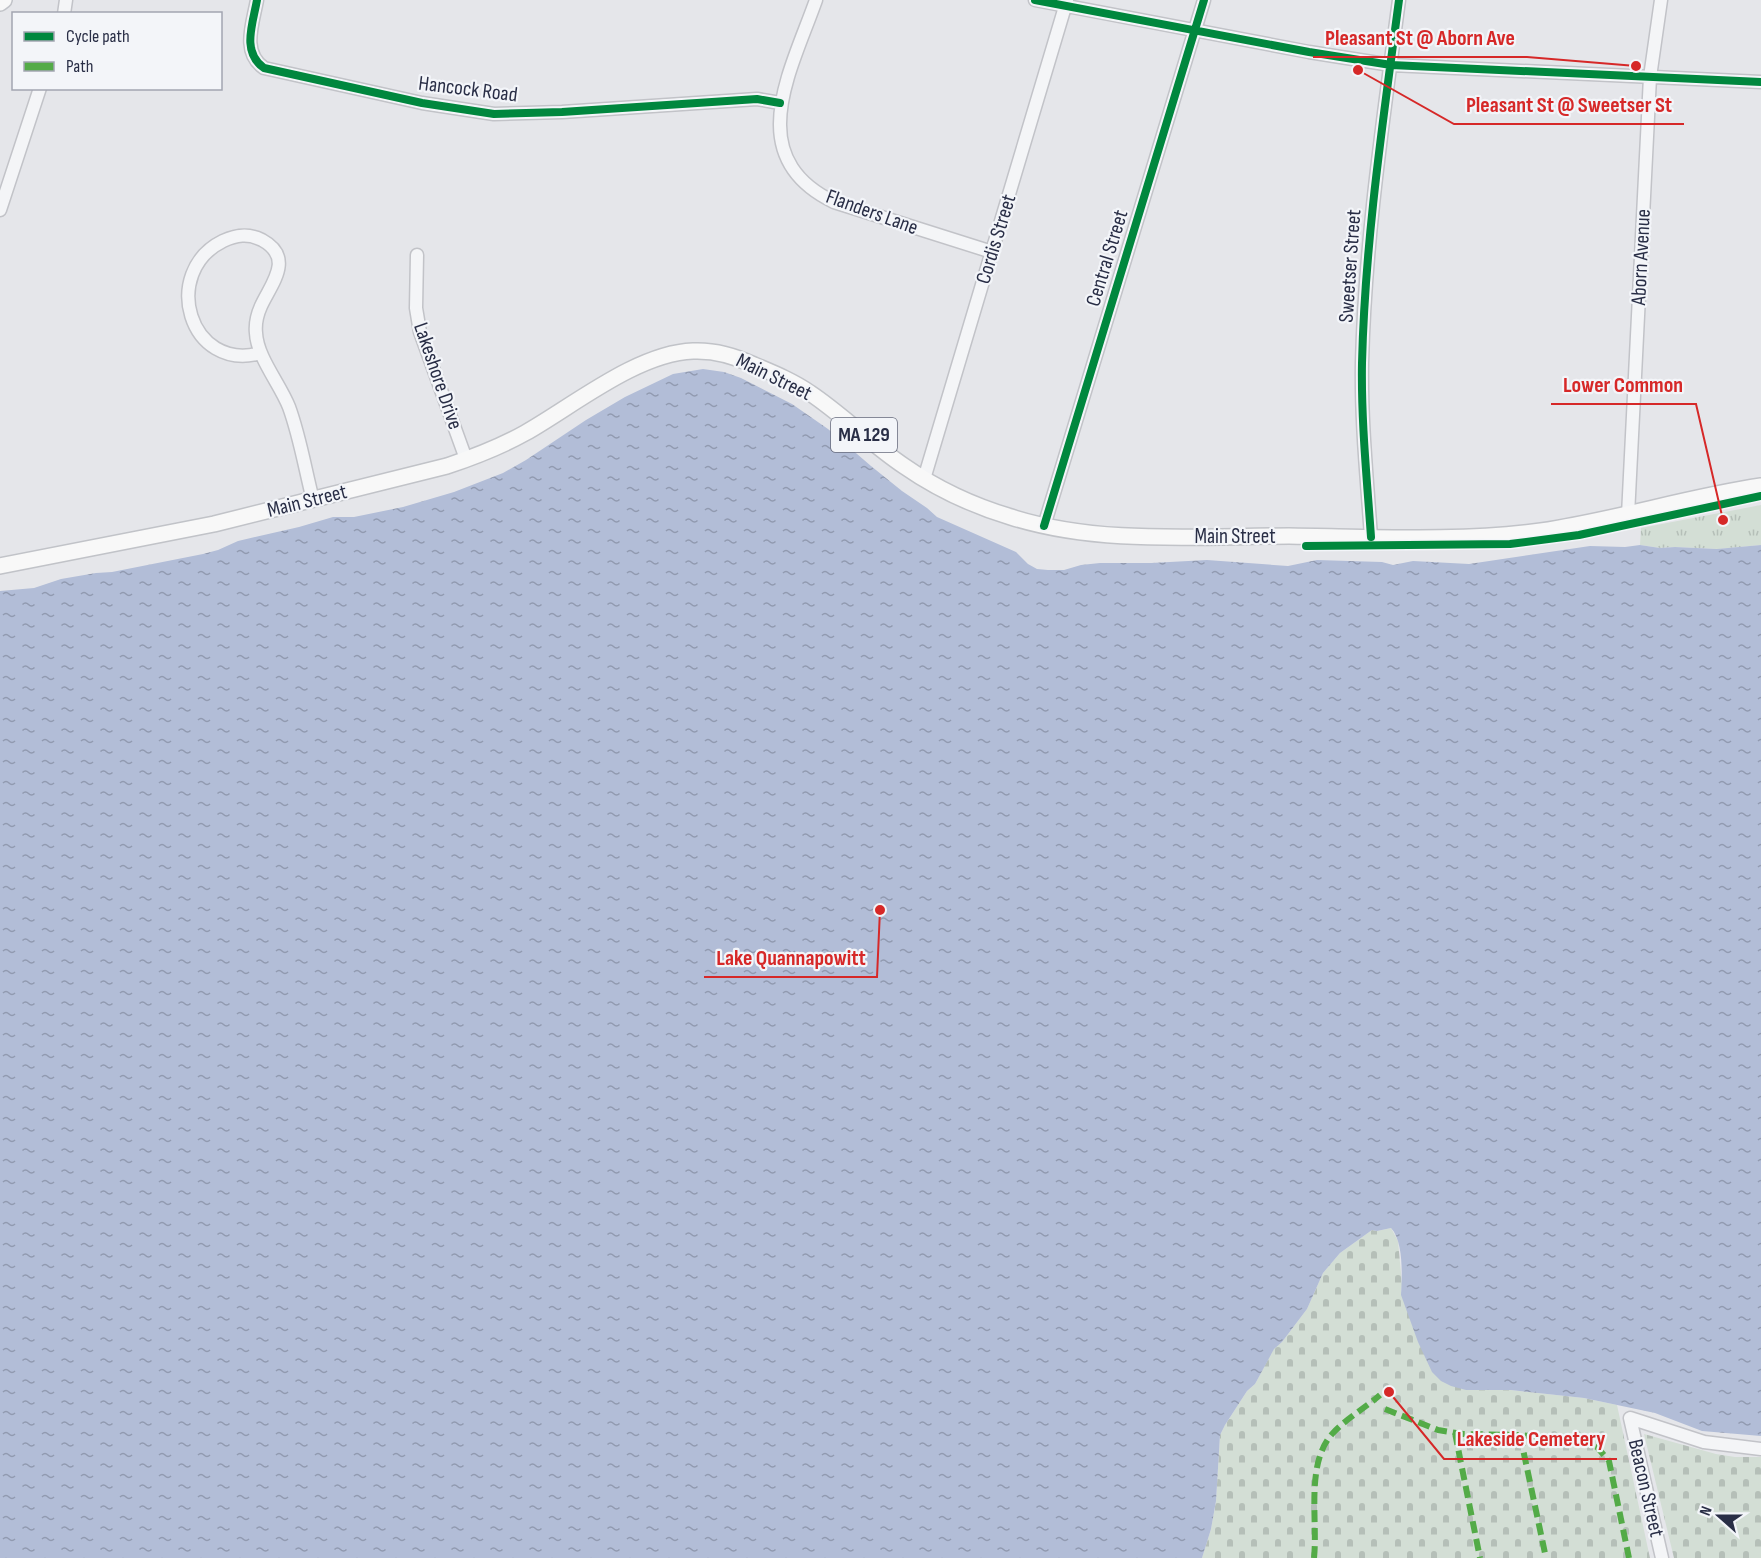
<svg xmlns="http://www.w3.org/2000/svg" width="1761" height="1558" viewBox="0 0 1761 1558" font-family="'Sofia Sans Condensed',sans-serif">
  <style>
    .cemetery { fill: url(#cemetery-stones) }
    .park { fill: url(#park-tufts) }
    .water { fill: url(#water-ripples) }
    .lines { fill: none; stroke-linecap: round; stroke-linejoin: round }
    .minor-casing { stroke: #c2c3c8; stroke-width: 15 }
    .major-casing { stroke: #c1c3c8; stroke-width: 18 }
    .minor { stroke: #f4f5f7; stroke-width: 12 }
    .major { stroke: #f8f8f8; stroke-width: 15 }
    .quiet { stroke: #53ab47; stroke-width: 6; stroke-dasharray: 12 6; stroke-linecap: butt }
    .cycleway-casing { stroke: #f3f5f9; stroke-width: 11 }
    .cycleway { stroke: #00873e; stroke-width: 8 }
    .labels { text-anchor: middle; dominant-baseline: central; stroke-width: 4.5; stroke-linejoin: round; paint-order: stroke }
    .shield { fill: #f3f5f9; stroke: #666a7c; stroke-width: 1.5 }
    .shield-label { font-size: 20px; font-weight: bold; fill: #292e46 }
    .street-label { font-size: 21px; fill: #292e46; stroke: #f3f5f9 }
    .leader { fill: none; stroke: #d62828; stroke-width: 2 }
    .callout-dot { fill: #d62828; stroke: #f3f5f9; stroke-width: 2 }
    .callout-label { font-size: 22px; text-anchor: middle; font-weight: bold; fill: #d62828; stroke: #f3f5f9; stroke-width: 4.5; stroke-linejoin: round; paint-order: stroke }
  </style>
  <defs>
    <pattern id="cemetery-stones" width="16" height="16" patternUnits="userSpaceOnUse" patternTransform="scale(1.5)"><rect width="16" height="16" fill="#d3ded5"/><path d="M2 7V4a2 2 0 0 1 4 0v3zM10 15v-3a2 2 0 0 1 4 0v3z" fill="#b5bfb8"/></pattern>
    <pattern id="park-tufts" width="24" height="20" patternUnits="userSpaceOnUse" patternTransform="scale(1.5)"><rect width="24" height="20" fill="#d3ded5"/><path d="M3 7l-1-3M5 7V3M7 7l1-3M15 17l-1-3M17 17v-4M19 17l1-3" fill="none" stroke="#b5bfb8"/></pattern>
    <pattern id="water-ripples" width="26" height="14" patternUnits="userSpaceOnUse" patternTransform="scale(1.5)"><rect width="26" height="14" fill="#b2bdd7"/><path d="M2 4q2-2 4 0t4 0M15 11q2-2 4 0t4 0" fill="none" stroke="#919ab0"/></pattern>
  </defs>
  <rect width="100%" height="100%" fill="#e5e6ea"/>
  <!-- cemetery -->
  <path class="cemetery" d="M 1391,1228 L 1398,1241 L 1402,1284 L 1401,1291 L 1466,1390 L 1511,1390 L 1584,1398 L 1617,1405 L 1650,1558 L 1202,1558 L 1211,1529 L 1216,1501 L 1220,1435 L 1225,1425 L 1247,1391 L 1255,1384 L 1274,1348 L 1282,1342 L 1307,1309 L 1323,1273 L 1340,1253 L 1372,1230 L 1377,1231 Z
    M 1644,1434 L 1716,1454 L 1735,1457 L 1761,1457 L 1761,1558 L 1674,1558 Z"/>
  <!-- park -->
  <path class="park" d="M 1761,505 L 1761,545 L 1718,549 L 1675,547 L 1660,548 L 1640,545 L 1641,528 Z"/>
  <!-- water -->
  <path class="water" d="M 703,369 L 724,372 L 741,378 L 792,404 L 828,429 L 871,466 L 902,491 L 927,508 L 937,517 L 1016,552 L 1028,564 L 1037,569 L 1048,570 L 1064,570 L 1081,565 L 1100,563 L 1151,563 L 1207,560 L 1288,566 L 1317,560 L 1382,562 L 1393,565 L 1413,561 L 1469,564 L 1590,546 L 1625,547 L 1640,545 L 1660,548 L 1675,547 L 1717,549 L 1761,545 L 1761,1436 L 1702,1431 L 1655,1413 L 1584,1398 L 1511,1390 L 1466,1390 L 1451,1386 L 1441,1381 L 1432,1372 L 1418,1342 L 1401,1295 C 1402,1277 1404,1242 1391,1228 L 1377,1231 L 1372,1230 L 1340,1253 L 1323,1273 L 1307,1309 L 1282,1342 L 1274,1349 L 1255,1384 L 1247,1391 L 1225,1425 L 1220,1435 L 1216,1501 L 1211,1529 L 1202,1558 L 0,1558 L 0,591 L 34,588 L 61,579 L 96,573 L 112,572 L 203,554 L 218,550 L 238,541 L 299,527 L 333,517 L 354,517 L 403,507 L 454,492 L 503,473 L 526,460 L 586,420 L 625,397 L 673,374 Z"/>
  <g class="lines">
    <!-- minor casing -->
    <g class="minor-casing">
      <path id="minor" d="M 257,0 C 253,23 241,52 264,68 L 422,103 L 494,114 L 562,112 L 757,99 L 780,103
        M 816,0 C 791,71 741,157 834,202 L 992,252
        M 1035,0 L 1309,52 L 1391,65 L 1761,82
        M 64,14 L 66,0
        M 0,210 L 40,88
        M 417,255 L 416,308 L 420,332 L 466,459
        M 261,353 C 189,373 160,272 223,241 C 236,235 248,233 262,240 C 295,258 271,284 261,306 C 257,315 255,324 256,333 C 257,357 280,384 289,407 C 300,437 305,469 313,500
        M 924,479 L 1067,0
        M 1628,515 L 1650,77 L 1661,0
        M 1044,526 L 1204,0
        M 1371,537 C 1367,479 1361,421 1362,363 C 1365,241 1383,121 1399,0
        M 1662,1558 L 1630,1418 L 1704,1442 L 1761,1449"/>
    </g>
    <!-- major casing -->
    <g class="major-casing">
      <path id="major" d="M 0,3 L 4,0
        M 0,566 L 214,524 L 447,466 C 474,457 500,447 525,433 C 573,406 637,353 693,351 C 715,350 735,356 754,365 C 773,373 793,381 810,393 C 843,415 871,444 904,466 C 937,489 974,506 1011,517 C 1099,545 1198,536 1289,536 C 1372,537 1459,542 1541,531 C 1616,520 1687,497 1761,486"/>
    </g>
    <!-- minor -->
    <use href="#minor" class="minor"/>
    <!-- major -->
    <use href="#major" class="major"/>
    <!-- quiet -->
    <path class="quiet" d="M 1385,1409 L 1438,1430 L 1463,1434 L 1520,1435 L 1582,1442 L 1597,1447 L 1609,1461 L 1629,1558
      M 1455,1433 L 1480,1558
      M 1520,1435 L 1546,1558
      M 1314,1558 C 1318,1520 1305,1463 1333,1433 C 1347,1418 1365,1408 1380,1395"/>
    <!-- cycleway casing -->
    <g class="cycleway-casing">
      <path id="cycleway" d="M 257,0 C 253,23 241,52 264,68 L 422,103 L 494,114 L 562,112 L 757,99 L 780,103
        M 1035,0 L 1309,52 L 1391,65 L 1761,82
        M 1044,526 L 1204,0
        M 1371,537 C 1367,479 1361,421 1362,363 C 1365,241 1383,121 1399,0
        M 1306,546 L 1510,544 L 1579,535 L 1761,496"/>
    </g>
    <!-- cycleway -->
    <use href="#cycleway" class="cycleway"/>
  </g>
  <g class="labels">
    <!-- shield labels -->
    <rect class="shield" x="831" y="418" width="66" height="34" rx="4.5"/>
    <g class="shield-label">
      <text x="864" y="435">MA 129</text>
    </g>
    <!-- street labels -->
    <g class="street-label">
      <text transform="translate(468 89) rotate(7)">Hancock Road</text>
      <text transform="translate(872 212) rotate(20)">Flanders Lane</text>
      <text transform="translate(996 239) rotate(-73)">Cordis Street</text>
      <text transform="translate(1641 257) rotate(-87)">Aborn Avenue</text>
      <text transform="translate(1107 258) rotate(-73)">Central Street</text>
      <text transform="translate(1350 266) rotate(-86)">Sweetser Street</text>
      <text transform="translate(438 376) rotate(71)">Lakeshore Drive</text>
      <text transform="translate(774 377) rotate(26)">Main Street</text>
      <text transform="translate(307 501) rotate(-14)">Main Street</text>
      <text x="1235" y="536">Main Street</text>
      <text transform="translate(1646 1488) rotate(77)">Beacon Street</text>
    </g>
  </g>
  <!-- callouts -->
  <path class="leader" d="M1636 66L1527 57H1313M1358 70L1454 124H1684M1723 520L1696 404H1551M880 910L877 977H704M1389 1392L1444 1459H1617"/>
  <g class="callout-dot">
    <circle cx="1636" cy="66" r="6"/>
    <circle cx="1358" cy="70" r="6"/>
    <circle cx="1723" cy="520" r="6"/>
    <circle cx="880" cy="910" r="6"/>
    <circle cx="1389" cy="1392" r="6"/>
  </g>
  <g class="callout-label">
    <text x="1420" y="45">Pleasant St @ Aborn Ave</text>
    <text x="1569" y="112">Pleasant St @ Sweetser St</text>
    <text x="1623" y="392">Lower Common</text>
    <text x="791" y="965">Lake Quannapowitt</text>
    <text x="1531" y="1446">Lakeside Cemetery</text>
  </g>
  <!-- legend -->
  <rect x="12" y="12" width="210" height="78" fill="#f3f5f9" stroke="#a2a5b1" stroke-width="1.5"/>
  <rect x="24" y="32" width="30" height="9" fill="#00873e" stroke="#a2a5b1" stroke-width="1.5"/>
  <text x="66" y="42" font-size="18" fill="#292e46">Cycle path</text>
  <rect x="24" y="62" width="30" height="9" fill="#53ab47" stroke="#a2a5b1" stroke-width="1.5"/>
  <text x="66" y="72" font-size="18" fill="#292e46">Path</text>
  <!-- north arrow -->
  <g transform="translate(1719 1516) rotate(291)" stroke="#f3f5f9" stroke-width="4.5" paint-order="stroke">
  <path d="M0-4.5L10 22L0 15L-10 22Z" fill="#292e46"/>
  <text y="-9" font-size="16" font-weight="bold" text-anchor="middle" fill="#292e46">N</text>
  </g>
</svg>
